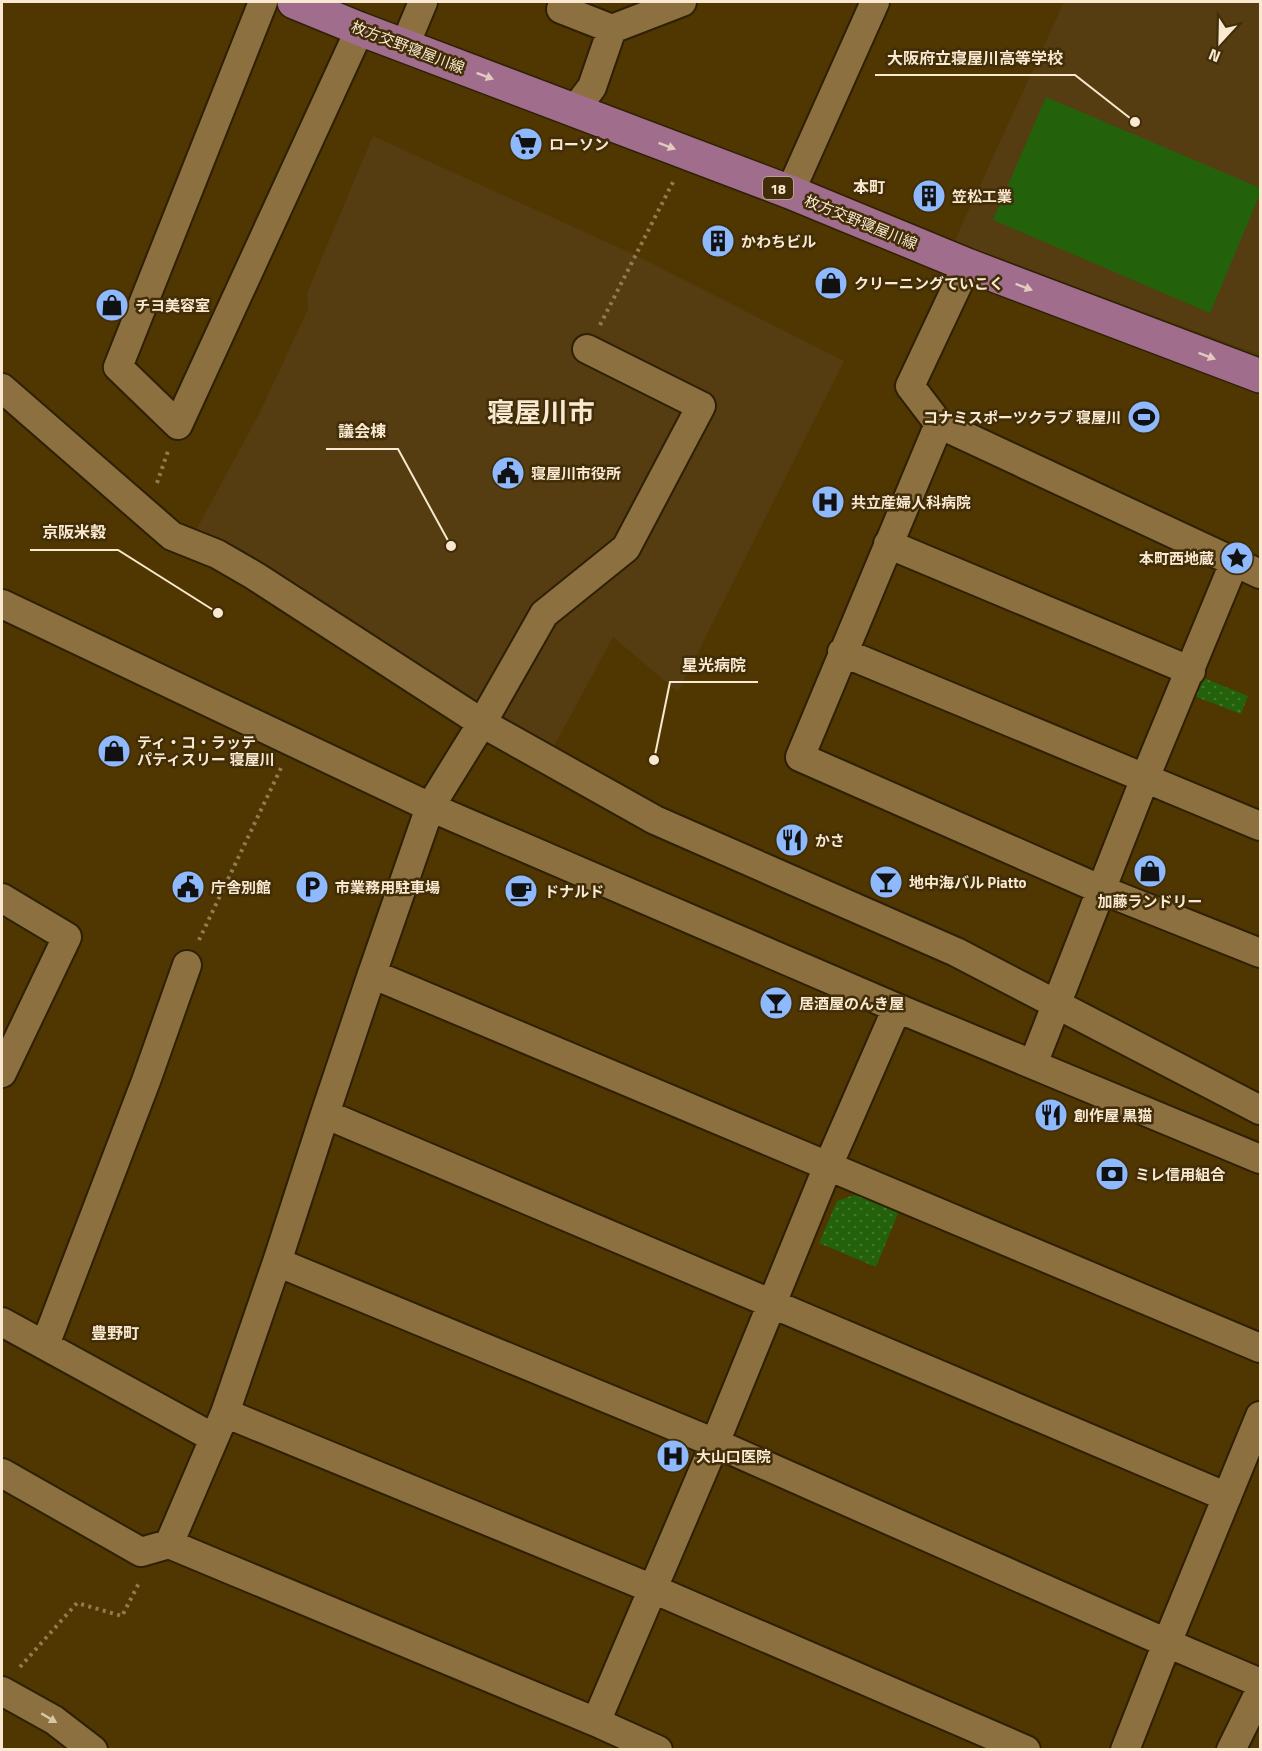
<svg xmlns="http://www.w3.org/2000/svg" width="1262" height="1751" viewBox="0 0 1262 1751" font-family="'Titillium Web','Noto Sans JP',sans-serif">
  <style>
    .built { fill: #553d11 }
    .park { fill: url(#park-dots) }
    .garden { fill: #23620b }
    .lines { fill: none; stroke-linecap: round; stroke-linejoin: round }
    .minor-casing { stroke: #2e2006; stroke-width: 32 }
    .major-casing { stroke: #2e2006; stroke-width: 36 }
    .path { stroke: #917b50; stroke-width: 4; stroke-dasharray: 3 4.5; stroke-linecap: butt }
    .minor { stroke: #8c7040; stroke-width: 28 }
    .major { stroke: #a16d8d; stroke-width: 33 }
    .oneway { fill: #e3cabf }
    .oneway2 { fill: #d8c5a5 }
    .labels { text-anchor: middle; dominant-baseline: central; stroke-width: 5; stroke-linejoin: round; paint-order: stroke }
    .shield { fill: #412d07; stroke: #c2b194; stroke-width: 1.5 }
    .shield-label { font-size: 14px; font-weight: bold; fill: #f9e9d0 }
    .street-label { font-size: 15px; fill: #f9e9d0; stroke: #412d07 }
    .poi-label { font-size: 15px; font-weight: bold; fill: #f9e9d0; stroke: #412d07; text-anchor: start }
    .neighbourhood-label { font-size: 16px; font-weight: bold; fill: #f9e9d0; stroke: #412d07 }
    .town-label { font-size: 27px; font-weight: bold; fill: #f9e9d0; stroke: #412d07 }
    .leader { fill: none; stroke: #f9e9d0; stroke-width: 2 }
    .callout-dot { fill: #f9e9d0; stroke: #412d07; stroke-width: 2 }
    .callout-label { font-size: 16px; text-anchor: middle; font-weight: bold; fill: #f9e9d0; stroke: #412d07; stroke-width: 5; stroke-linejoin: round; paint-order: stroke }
  </style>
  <defs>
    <pattern id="park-dots" width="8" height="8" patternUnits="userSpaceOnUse" patternTransform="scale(1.5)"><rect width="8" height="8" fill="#23620b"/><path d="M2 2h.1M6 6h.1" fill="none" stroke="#44782e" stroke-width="1.8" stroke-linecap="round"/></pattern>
  </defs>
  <rect width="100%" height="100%" fill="#503600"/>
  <!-- built -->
  <path class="built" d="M 1064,2 L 1260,2 L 1260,355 L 954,242 Z
    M 373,136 L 635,255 L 844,361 L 678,692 L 613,637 L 553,748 L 468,703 L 194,534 L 260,412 L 308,309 L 307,293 Z"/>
  <!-- park -->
  <path class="park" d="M 1201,677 L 1248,696 L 1241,714 L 1194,696 Z
    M 857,1194 L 899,1211 L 876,1267 L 819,1243 L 837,1201 Z"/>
  <!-- garden -->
  <path class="garden" d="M 1046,97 L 1260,188 L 1260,194 L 1210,313 L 993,220 Z"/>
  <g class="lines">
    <!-- minor casing -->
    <g class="minor-casing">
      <path id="minor" d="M 263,2 L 118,367 L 178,425 L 360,29
        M 564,2 L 561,9 L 612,29
        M 405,45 L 423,2
        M 574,111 L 592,87 L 612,29 L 682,2
        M 790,192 L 875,2
        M 967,265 L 910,386 L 939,424 L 800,757 L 1102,890 L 1260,953
        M 2,388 L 172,536 L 217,554 L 255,576 L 482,723 L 544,614 L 626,548 L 701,406 L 587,349
        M 939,424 L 1260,574
        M 888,544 L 1191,671
        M 2,604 L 430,807 L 897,1008 L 1260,1159
        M 842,652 L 1260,826
        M 2,898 L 67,937 L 2,1073
        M 372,974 L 430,807 L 482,723 L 655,820 L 956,952 L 1260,1110
        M 897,1008 L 828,1166 L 715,1443 L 1167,1643 L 1260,1416
        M 1033,1064 L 1145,778 L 1234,563
        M 325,1114 L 372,974 L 1260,1348
        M 277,1262 L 325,1114 L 1227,1497
        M 2,1322 L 214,1438
        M 45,1345 L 146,1081 L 187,965
        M 225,1413 L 169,1544 L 596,1722
        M 2,1473 L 141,1552 L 169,1544
        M 2,1691 L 54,1720 L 93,1750
        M 658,1750 L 596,1722 L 715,1443 L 277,1262 L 225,1413 L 653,1589 L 1026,1750
        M 1125,1750 L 1167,1643 L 1260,1683
        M 1231,1750 L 1260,1691"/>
    </g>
    <!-- major casing -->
    <g class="major-casing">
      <path id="major" d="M 294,2 L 360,29 L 790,192 L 967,265 L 1260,376"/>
    </g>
    <!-- path -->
    <path class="path" d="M 600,325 L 673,182
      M 157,483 L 168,451
      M 199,940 L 281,768
      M 20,1667 L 77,1603 L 122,1616 L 140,1581"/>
    <!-- minor -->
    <use href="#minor" class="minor"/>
    <!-- major -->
    <use href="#major" class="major"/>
  </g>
  <!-- one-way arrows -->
  <defs><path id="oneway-solid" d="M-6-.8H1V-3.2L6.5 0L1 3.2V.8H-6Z" transform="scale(1.5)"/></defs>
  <g class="oneway">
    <use href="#oneway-solid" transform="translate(485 76) rotate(21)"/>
    <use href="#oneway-solid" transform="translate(667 146) rotate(21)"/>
    <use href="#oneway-solid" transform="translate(1024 287) rotate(21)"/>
    <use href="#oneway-solid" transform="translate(1207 356) rotate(21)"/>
  </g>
  <use class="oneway2" href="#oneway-solid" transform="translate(49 1718) rotate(31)"/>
  <!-- icons -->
  <defs>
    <g id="supermarket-disc" transform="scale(1.725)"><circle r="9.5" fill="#8eb9fc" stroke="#412d07"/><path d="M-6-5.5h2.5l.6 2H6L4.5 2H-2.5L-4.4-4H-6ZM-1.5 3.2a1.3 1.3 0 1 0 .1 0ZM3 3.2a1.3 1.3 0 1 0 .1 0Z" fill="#111"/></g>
    <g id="building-disc" transform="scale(1.725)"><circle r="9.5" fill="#8eb9fc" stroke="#412d07"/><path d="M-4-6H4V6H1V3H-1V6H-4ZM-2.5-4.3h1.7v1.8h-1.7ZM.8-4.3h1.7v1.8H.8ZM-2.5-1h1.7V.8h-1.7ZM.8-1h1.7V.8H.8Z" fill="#111"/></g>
    <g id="shop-disc" transform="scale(1.725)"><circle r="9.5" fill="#8eb9fc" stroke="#412d07"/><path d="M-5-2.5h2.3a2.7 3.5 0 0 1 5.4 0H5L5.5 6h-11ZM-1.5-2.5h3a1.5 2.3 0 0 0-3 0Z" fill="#111"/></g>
    <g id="stadium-disc" transform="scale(1.725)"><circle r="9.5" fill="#8eb9fc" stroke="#412d07"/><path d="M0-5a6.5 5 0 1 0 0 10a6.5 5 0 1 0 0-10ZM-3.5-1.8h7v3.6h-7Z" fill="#111"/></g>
    <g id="civic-disc" transform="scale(1.725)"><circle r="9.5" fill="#8eb9fc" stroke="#412d07"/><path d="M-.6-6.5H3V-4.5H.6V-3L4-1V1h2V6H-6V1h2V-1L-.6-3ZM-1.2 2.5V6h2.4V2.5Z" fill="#111"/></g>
    <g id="hospital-disc" transform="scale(1.725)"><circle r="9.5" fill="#8eb9fc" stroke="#412d07"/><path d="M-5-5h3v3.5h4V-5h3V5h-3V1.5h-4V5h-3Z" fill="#111"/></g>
    <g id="sight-disc" transform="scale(1.725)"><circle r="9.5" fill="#8eb9fc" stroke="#412d07"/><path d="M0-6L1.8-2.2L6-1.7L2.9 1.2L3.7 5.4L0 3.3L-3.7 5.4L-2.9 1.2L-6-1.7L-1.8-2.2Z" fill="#111"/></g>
    <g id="restaurant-disc" transform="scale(1.725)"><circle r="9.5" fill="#8eb9fc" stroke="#412d07"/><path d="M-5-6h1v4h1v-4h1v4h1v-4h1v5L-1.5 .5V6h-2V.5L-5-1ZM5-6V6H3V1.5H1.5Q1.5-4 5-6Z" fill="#111"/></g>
    <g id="bar-disc" transform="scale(1.725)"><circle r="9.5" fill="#8eb9fc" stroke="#412d07"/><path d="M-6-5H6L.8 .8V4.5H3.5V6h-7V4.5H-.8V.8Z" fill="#111"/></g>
    <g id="parking-disc" transform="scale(1.725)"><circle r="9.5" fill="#8eb9fc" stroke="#412d07"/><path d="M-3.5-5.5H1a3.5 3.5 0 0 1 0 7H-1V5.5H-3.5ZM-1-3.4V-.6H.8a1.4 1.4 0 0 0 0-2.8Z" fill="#111"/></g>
    <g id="cafe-disc" transform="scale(1.725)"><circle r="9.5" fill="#8eb9fc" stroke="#412d07"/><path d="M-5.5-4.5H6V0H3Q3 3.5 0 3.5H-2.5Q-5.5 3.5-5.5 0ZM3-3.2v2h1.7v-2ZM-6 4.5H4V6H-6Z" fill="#111"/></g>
    <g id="bank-disc" transform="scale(1.725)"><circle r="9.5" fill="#8eb9fc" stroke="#412d07"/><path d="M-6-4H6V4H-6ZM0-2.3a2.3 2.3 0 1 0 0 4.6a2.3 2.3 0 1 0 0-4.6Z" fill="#111"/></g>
  </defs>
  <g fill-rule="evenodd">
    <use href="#supermarket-disc" x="526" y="144"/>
    <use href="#building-disc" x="929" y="196"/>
    <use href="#building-disc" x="718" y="241"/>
    <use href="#shop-disc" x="831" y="283"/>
    <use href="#shop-disc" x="112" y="305"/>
    <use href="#stadium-disc" x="1144" y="417"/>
    <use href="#civic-disc" x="508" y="473"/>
    <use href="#hospital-disc" x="828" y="502"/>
    <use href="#sight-disc" x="1237" y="558"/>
    <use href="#shop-disc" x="114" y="751"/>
    <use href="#restaurant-disc" x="792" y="840"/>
    <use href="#shop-disc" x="1150" y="871"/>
    <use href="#bar-disc" x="886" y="882"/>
    <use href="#civic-disc" x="188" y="887"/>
    <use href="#parking-disc" x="312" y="887"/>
    <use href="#cafe-disc" x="521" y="891"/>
    <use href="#bar-disc" x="776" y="1003"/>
    <use href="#restaurant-disc" x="1051" y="1115"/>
    <use href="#bank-disc" x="1112" y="1174"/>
    <use href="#hospital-disc" x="673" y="1456"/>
  </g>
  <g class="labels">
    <!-- shield labels -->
    <rect class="shield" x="763" y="177" width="30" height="22" rx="4.5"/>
    <g class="shield-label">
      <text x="778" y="188">18</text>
    </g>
    <!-- street labels -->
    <g class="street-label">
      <text transform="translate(408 47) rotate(21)">枚方交野寝屋川線</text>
      <text transform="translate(861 222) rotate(22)">枚方交野寝屋川線</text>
    </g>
    <!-- poi labels -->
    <g class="poi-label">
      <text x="549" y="144">ローソン</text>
      <text x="952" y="196">笠松工業</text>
      <text x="741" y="241">かわちビル</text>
      <text x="854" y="283">クリーニングていこく</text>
      <text x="135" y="305">チヨ美容室</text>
      <text x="1121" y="417" text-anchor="end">コナミスポーツクラブ 寝屋川</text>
      <text x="531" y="473">寝屋川市役所</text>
      <text x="851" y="502">共立産婦人科病院</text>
      <text x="1214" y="558" text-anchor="end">本町西地蔵</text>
      <text x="137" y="742">ティ・コ・ラッテ<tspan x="137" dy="17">パティスリー 寝屋川</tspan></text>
      <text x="815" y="840">かさ</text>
      <text x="909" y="882">地中海バル Piatto</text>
      <text x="211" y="887">庁舎別館</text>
      <text x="335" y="887">市業務用駐車場</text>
      <text x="544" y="891">ドナルド</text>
      <text x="1150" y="901" text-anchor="middle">加藤ランドリー</text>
      <text x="799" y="1003">居酒屋のんき屋</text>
      <text x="1074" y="1115">創作屋 黒猫</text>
      <text x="1135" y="1174">ミレ信用組合</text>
      <text x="696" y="1456">大山口医院</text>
    </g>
    <!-- neighbourhood labels -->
    <g class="neighbourhood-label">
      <text x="869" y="187">本町</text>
      <text x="115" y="1333">豊野町</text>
    </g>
    <!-- town labels -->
    <g class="town-label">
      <text x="541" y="411">寝屋川市</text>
    </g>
  </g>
  <!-- callouts -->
  <path class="leader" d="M1135 122L1075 75H875M451 546L398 449H326M218 613L118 550H30M654 760L670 682H758"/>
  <g class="callout-dot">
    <circle cx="1135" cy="122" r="6"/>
    <circle cx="451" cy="546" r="6"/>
    <circle cx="218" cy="613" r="6"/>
    <circle cx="654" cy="760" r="6"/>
  </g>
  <g class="callout-label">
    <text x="975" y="64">大阪府立寝屋川高等学校</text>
    <text x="362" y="437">議会棟</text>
    <text x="74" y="538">京阪米穀</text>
    <text x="714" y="671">星光病院</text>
  </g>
  <!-- border -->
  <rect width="1262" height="1751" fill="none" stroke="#f9e9d0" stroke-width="6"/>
  <!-- north arrow -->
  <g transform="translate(1220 42) rotate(202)" stroke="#412d07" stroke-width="4.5" paint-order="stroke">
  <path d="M0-4.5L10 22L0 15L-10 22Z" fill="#f9e9d0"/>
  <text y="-9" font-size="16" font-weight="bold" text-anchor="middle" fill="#f9e9d0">N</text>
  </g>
</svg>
